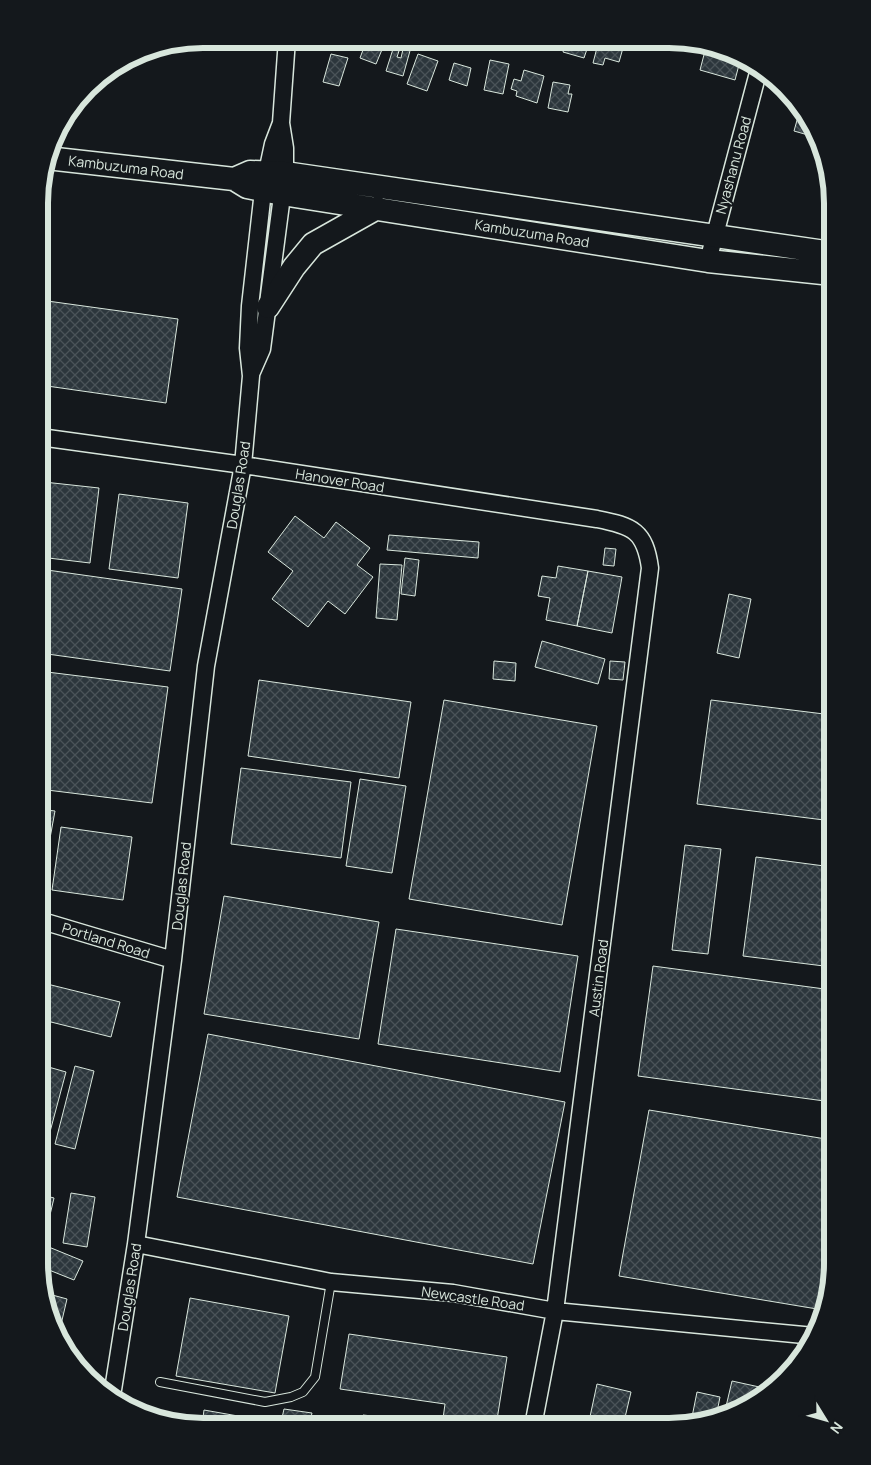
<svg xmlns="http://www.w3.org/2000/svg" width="871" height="1465" viewBox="0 0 871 1465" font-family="Manrope,sans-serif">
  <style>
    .building { fill: url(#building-cross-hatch); stroke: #d8e6dc }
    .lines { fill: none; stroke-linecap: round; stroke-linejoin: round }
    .lane-casing { stroke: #d8e6dc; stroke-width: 10 }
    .street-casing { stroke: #d8e6dc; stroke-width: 19 }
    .secondary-casing { stroke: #d8e6dc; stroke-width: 25 }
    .lane { stroke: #14181c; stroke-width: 8 }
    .street { stroke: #14181c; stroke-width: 16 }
    .secondary { stroke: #14181c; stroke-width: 22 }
    .labels { text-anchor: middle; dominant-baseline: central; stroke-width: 4; stroke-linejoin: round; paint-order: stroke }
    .street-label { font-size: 14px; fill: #d8e6dc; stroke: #14181c }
    .rim { fill: none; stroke: #d8e6dc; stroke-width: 6 }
  </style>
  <defs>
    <pattern id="building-cross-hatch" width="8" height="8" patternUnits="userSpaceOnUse" patternTransform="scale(1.25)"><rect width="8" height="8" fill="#2c363c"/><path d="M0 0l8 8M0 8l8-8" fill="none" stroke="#4a5358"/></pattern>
  </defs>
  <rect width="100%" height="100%" fill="#14181c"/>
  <!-- building -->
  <path class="building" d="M 367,39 L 386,40 L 376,64 L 360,58 Z
    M 386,39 L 413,40 L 403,76 L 386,71 L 393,49 L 399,51 L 397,57 L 401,58 L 403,49 L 384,43 Z
    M 566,40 L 590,40 L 584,58 L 563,52 Z
    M 599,40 L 625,41 L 619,62 L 605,58 L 603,65 L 593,63 Z
    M 706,47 L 740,61 L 735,80 L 700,70 Z
    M 331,54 L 348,58 L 339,86 L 323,82 Z
    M 418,54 L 438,61 L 427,91 L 407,84 Z
    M 490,60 L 509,64 L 503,94 L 484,90 Z
    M 454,63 L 471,68 L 467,86 L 449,80 Z
    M 524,70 L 544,76 L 537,103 L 516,96 L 517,91 L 511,89 L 514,79 L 521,81 Z
    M 553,82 L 570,85 L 568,94 L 572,94 L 568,112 L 548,108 Z
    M 799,113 L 816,135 L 815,137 L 794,131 Z
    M 40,300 L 178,319 L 166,403 L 40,385 Z
    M 44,482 L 99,488 L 90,563 L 40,557 L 40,516 Z
    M 119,494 L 188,503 L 178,578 L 109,569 Z
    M 295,516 L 324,538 L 336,522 L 370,548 L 357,565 L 373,577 L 345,614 L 328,601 L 308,627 L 272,599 L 293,571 L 268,552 Z
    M 389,535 L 479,542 L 478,558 L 387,550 Z
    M 605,548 L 616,549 L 614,566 L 603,565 Z
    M 405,558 L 419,560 L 415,596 L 401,594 Z
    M 380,564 L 402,565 L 397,620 L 376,618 Z
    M 558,566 L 588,571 L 577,626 L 546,620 L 550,598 L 538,596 L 542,576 L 556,578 Z
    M 40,569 L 182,589 L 170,671 L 40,653 Z
    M 588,571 L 622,577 L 612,633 L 577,626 Z
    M 729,594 L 751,599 L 739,658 L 717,653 Z
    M 542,641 L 605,659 L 598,684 L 535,667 Z
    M 494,661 L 516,663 L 515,681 L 493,679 Z
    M 610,661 L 625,662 L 623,680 L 609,679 Z
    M 39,671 L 168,687 L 152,803 L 39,789 Z
    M 259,680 L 411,702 L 399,778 L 248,756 Z
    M 444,700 L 597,726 L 562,925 L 409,899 Z
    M 711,700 L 832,715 L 832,821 L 697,804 Z
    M 241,768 L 351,782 L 341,858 L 231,844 Z
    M 360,779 L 406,786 L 392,873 L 346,866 Z
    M 39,809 L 55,811 L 41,887 L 39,887 Z
    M 61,827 L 132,837 L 123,900 L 52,890 Z
    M 685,845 L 721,849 L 708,954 L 672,950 Z
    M 756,857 L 832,867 L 832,967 L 743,956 Z
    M 224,896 L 379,922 L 359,1039 L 204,1014 Z
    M 396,929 L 578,956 L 560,1072 L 378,1044 Z
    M 653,966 L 832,990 L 832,1102 L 638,1076 Z
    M 39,982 L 120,1002 L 111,1037 L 39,1019 Z
    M 208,1034 L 565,1102 L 533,1264 L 177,1197 Z
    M 45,1066 L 66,1072 L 47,1143 L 39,1140 L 39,1086 Z
    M 75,1066 L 94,1071 L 75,1149 L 55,1144 Z
    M 649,1110 L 832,1140 L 832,1273 L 823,1310 L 619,1276 Z
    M 71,1193 L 95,1197 L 87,1247 L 63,1243 Z
    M 39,1194 L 54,1198 L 45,1236 L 39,1235 Z
    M 39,1243 L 83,1261 L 74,1280 L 39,1266 Z
    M 45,1293 L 67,1299 L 59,1333 L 51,1325 Z
    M 190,1298 L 289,1316 L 275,1393 L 176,1376 Z
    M 349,1334 L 507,1357 L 496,1426 L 442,1426 L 445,1404 L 340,1389 Z
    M 732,1381 L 764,1388 L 731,1414 L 724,1415 Z
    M 597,1384 L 631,1392 L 623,1426 L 588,1426 Z
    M 697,1392 L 720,1397 L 716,1417 L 691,1422 Z
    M 284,1409 L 312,1413 L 309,1425 L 282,1418 Z
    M 204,1410 L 238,1416 L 236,1425 L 202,1425 Z
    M 363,1415 L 418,1421 L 417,1426 L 362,1425 Z
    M 241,1418 L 276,1423 L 276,1425 L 240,1425 Z"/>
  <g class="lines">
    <!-- lane casing -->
    <g class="lane-casing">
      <path id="lane" d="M 160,1382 L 265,1402 L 291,1397 L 303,1392 L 315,1377 L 331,1282"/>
    </g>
    <!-- street casing -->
    <g class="street-casing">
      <path id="street" d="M 708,261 L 759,69
        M 251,374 L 262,349 L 285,173 L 285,148 L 281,123 L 287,39
        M 40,437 L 243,465 L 597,519 C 633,526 645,531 650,568 L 555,1311 L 533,1426
        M 39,920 L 173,960
        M 136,1244 L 331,1282 L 453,1293 L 555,1311 L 814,1336
        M 112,1396 L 136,1244 L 173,960 L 206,666 L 243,465 L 251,376 L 248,348 L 250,306 L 263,191 L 273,144 L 281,123"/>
    </g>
    <!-- secondary casing -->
    <g class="secondary-casing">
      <path id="secondary" d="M 47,158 L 234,179 L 247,187 L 282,194 L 708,261 L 832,274
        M 234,179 L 250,172 L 285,173 L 832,253
        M 268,307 L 294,267 L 313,244 L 377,208"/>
    </g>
    <!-- lane -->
    <use href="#lane" class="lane"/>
    <!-- street -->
    <use href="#street" class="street"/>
    <!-- secondary -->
    <use href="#secondary" class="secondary"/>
  </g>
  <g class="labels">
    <!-- street labels -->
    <g class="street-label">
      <text transform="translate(733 165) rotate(-75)">Nyashanu Road</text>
      <text transform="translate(126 167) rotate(7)">Kambuzuma Road</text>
      <text transform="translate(532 233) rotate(9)">Kambuzuma Road</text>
      <text transform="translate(340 480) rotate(9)">Hanover Road</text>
      <text transform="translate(238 485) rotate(-81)">Douglas Road</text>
      <text transform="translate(181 886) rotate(-84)">Douglas Road</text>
      <text transform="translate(106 940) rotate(17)">Portland Road</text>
      <text transform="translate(598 978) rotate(-83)">Austin Road</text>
      <text transform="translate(129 1287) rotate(-81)">Douglas Road</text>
      <text transform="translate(473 1298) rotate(8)">Newcastle Road</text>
    </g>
  </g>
  <!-- crop -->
  <path d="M0 0H871V1465H0ZM203 48H669A155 155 0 0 1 824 203V1263A155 155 0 0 1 669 1418H203A155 155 0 0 1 48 1263V203A155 155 0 0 1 203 48Z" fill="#14181c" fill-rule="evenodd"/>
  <path class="rim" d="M203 48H669A155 155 0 0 1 824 203V1263A155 155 0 0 1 669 1418H203A155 155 0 0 1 48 1263V203A155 155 0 0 1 203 48Z"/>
  <!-- north arrow -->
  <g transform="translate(826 1420) rotate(127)" stroke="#14181c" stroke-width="4" paint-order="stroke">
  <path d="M0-4L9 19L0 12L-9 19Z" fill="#d8e6dc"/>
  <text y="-8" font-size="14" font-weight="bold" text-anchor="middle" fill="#d8e6dc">N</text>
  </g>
</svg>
